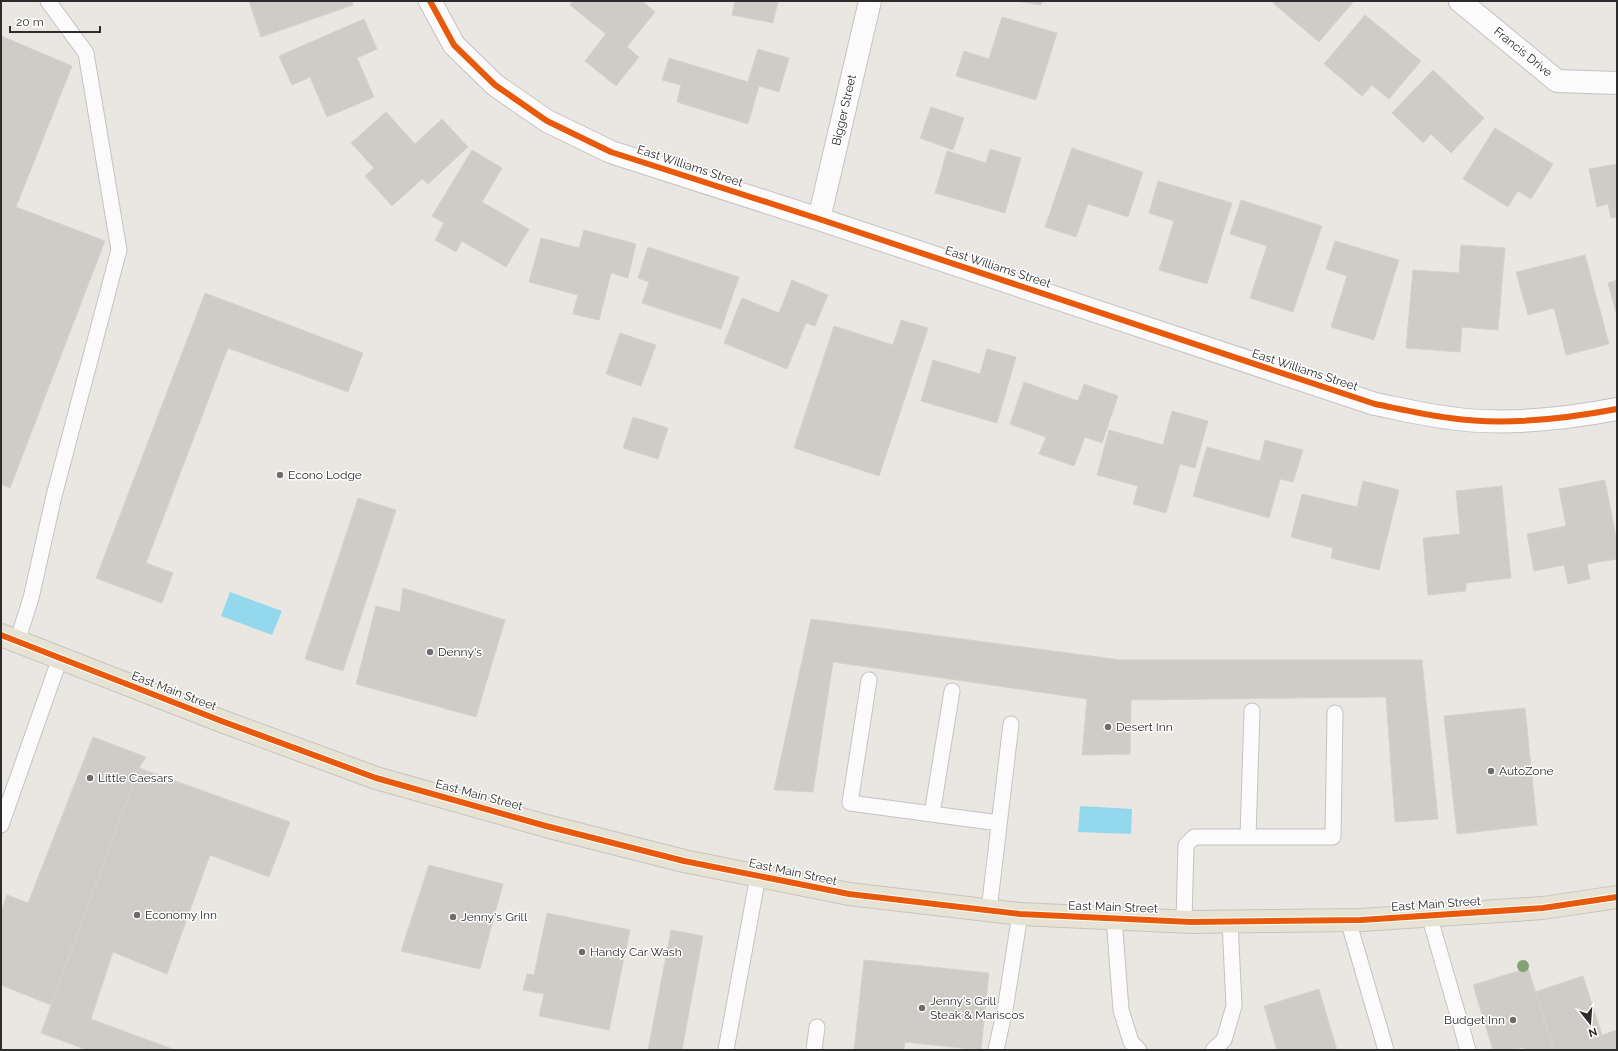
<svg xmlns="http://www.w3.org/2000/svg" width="1618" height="1051" viewBox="0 0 1618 1051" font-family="Raleway,sans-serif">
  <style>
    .water { fill: #94d8ed }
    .building { fill: #cfccc8; stroke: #d5d2ce }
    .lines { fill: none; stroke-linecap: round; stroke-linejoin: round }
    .lane-casing { stroke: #c4c3c3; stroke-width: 17 }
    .street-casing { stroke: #c4c3c3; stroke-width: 24 }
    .primary-casing { stroke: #c6c4c2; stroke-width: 24 }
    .lane { stroke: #fcfbfb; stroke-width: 15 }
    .street { stroke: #fcfbfb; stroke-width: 22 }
    .primary { stroke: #e7e3d4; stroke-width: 22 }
    .cycleway-casing { stroke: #fff; stroke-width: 8 }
    .cycleway { stroke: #e8590c; stroke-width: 6 }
    .tree { fill: #82a373 }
    .poi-dot { fill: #6e6d6c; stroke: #fff; stroke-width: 1.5 }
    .labels { text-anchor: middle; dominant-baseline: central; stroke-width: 3; stroke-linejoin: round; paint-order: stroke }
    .street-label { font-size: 12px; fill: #2c2c2c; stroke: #fff }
    .poi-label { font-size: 12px; fill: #2c2c2c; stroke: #fff; text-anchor: start }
  </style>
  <rect width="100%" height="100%" fill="#eae6e2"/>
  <!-- water -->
  <path class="water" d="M 230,592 L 282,611 L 272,635 L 221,616 Z
    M 1080,806 L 1132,809 L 1131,834 L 1078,832 Z"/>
  <!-- building -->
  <path class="building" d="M 249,1 L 352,1 L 353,5 L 261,37 Z
    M 573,1 L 642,1 L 655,12 L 627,47 L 639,57 L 616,86 L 585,61 L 606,34 L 570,5 Z
    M 735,1 L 778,1 L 773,23 L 732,15 Z
    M 1016,1 L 1042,1 L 1041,5 Z
    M 1274,1 L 1354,1 L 1319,42 L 1273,3 Z
    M 1365,15 L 1421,61 L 1389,99 L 1372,85 L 1362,96 L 1324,64 Z
    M 1002,17 L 1057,33 L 1036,100 L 956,76 L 964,51 L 989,59 Z
    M 364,19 L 377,49 L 357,58 L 374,97 L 327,117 L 310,77 L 292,85 L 279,56 Z
    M 1,36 L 72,66 L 16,207 L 105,241 L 10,488 L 1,484 Z
    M 758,49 L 789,58 L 779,92 L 759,86 L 748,124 L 677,102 L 681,85 L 662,80 L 669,58 L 748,82 Z
    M 1433,70 L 1484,118 L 1451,153 L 1431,134 L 1423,143 L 1392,113 Z
    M 931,107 L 964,118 L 953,150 L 920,138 Z
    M 386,112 L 415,144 L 442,119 L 468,147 L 428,184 L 422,179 L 392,206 L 365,176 L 374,168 L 351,143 Z
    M 1495,128 L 1553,164 L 1531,199 L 1518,191 L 1508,207 L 1463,179 Z
    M 1072,148 L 1143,172 L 1128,217 L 1088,204 L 1076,237 L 1045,227 Z
    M 990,149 L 1021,158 L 1005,213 L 935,193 L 947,151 L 986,163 Z
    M 472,150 L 502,168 L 482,202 L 529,229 L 506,267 L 462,241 L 456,252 L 435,240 L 444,223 L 432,216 Z
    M 1617,164 L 1617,217 L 1611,218 L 1608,204 L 1597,207 L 1589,169 Z
    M 1158,181 L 1232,203 L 1207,284 L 1159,270 L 1174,221 L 1149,213 Z
    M 1241,200 L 1322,226 L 1293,312 L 1250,298 L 1267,246 L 1230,234 Z
    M 584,230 L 636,244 L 628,278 L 611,273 L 599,320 L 573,314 L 578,295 L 529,282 L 541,238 L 579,248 Z
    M 1335,241 L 1399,260 L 1374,340 L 1331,327 L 1347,276 L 1326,269 Z
    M 1461,245 L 1505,248 L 1498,330 L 1462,327 L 1460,352 L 1406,348 L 1413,270 L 1459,273 Z
    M 648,247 L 739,277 L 721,329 L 642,303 L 649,282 L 638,278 Z
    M 1585,255 L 1609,344 L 1566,355 L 1554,308 L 1528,315 L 1516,272 Z
    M 792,280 L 828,295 L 815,326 L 806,323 L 787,369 L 724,343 L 742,298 L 779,313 Z
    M 1617,280 L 1617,316 L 1608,283 Z
    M 205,293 L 363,353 L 348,392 L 228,348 L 146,563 L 173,573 L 162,603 L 96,578 Z
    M 901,320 L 928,328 L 879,476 L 794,448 L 834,326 L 893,345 Z
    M 620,333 L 656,345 L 641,386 L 606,374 Z
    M 987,349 L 1016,357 L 997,423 L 921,401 L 933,360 L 980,374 Z
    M 1024,382 L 1078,401 L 1084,384 L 1118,396 L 1102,443 L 1085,437 L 1074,466 L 1039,454 L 1046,437 L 1010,424 Z
    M 1172,411 L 1208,421 L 1195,468 L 1180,464 L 1166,513 L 1133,504 L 1138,486 L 1097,475 L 1109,430 L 1163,445 Z
    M 633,417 L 668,428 L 658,459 L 623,448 Z
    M 1265,440 L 1303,450 L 1293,482 L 1280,479 L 1269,518 L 1193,496 L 1207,447 L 1260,461 Z
    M 1605,480 L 1617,542 L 1617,559 L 1587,564 L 1590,579 L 1568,584 L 1564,565 L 1534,571 L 1527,534 L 1566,526 L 1559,489 Z
    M 1363,481 L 1399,490 L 1379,570 L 1331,558 L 1333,548 L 1291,537 L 1302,494 L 1357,507 Z
    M 1502,486 L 1511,578 L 1466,583 L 1466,591 L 1428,595 L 1423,538 L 1460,534 L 1456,491 Z
    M 358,498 L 396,510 L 343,671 L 305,659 Z
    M 403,588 L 505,620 L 476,717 L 356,684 L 376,606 L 400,612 Z
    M 811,619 L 1121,660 L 1422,660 L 1438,819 L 1395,822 L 1386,697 L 1131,700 L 1130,754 L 1082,755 L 1087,699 L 833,662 L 813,792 L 774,790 Z
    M 1525,708 L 1537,825 L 1457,834 L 1444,716 Z
    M 93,737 L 146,757 L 139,768 L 51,1005 L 1,985 L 1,912 L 7,895 L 28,903 Z
    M 139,768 L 290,822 L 269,877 L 210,855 L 167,974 L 113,952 L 91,1019 L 175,1050 L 87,1050 L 41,1033 Z
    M 429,865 L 503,884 L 480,969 L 401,951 Z
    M 547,913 L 630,930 L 609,1030 L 539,1016 L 544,994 L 523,990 L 527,974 L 534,975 Z
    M 671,930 L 703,936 L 682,1050 L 648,1050 Z
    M 864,960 L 989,973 L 981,1050 L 905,1042 L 904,1050 L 854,1050 Z
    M 1528,968 L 1554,1050 L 1524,1050 L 1523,1047 L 1513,1050 L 1493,1050 L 1473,985 Z
    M 1583,976 L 1602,1035 L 1617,1030 L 1617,1050 L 1554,1050 L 1535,992 Z
    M 1319,989 L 1337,1050 L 1277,1050 L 1264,1006 Z"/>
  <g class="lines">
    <!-- lane casing -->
    <g class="lane-casing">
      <path id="lane" d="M 17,642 L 31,598 L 54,496 L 119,250 L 86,53 L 48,1
        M 869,680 L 850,803 L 999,823
        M 932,814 L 952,691
        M 1,825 L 60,658
        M 1248,836 L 1252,711
        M 989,910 L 1011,724
        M 1429,915 L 1468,1050
        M 1114,918 L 1121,1010 L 1131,1042 L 1139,1050
        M 1348,920 L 1386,1050
        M 1184,921 L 1186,845 L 1194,837 L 1333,837 L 1335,713
        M 726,1050 L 758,876
        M 814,1050 L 817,1027
        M 996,1050 L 1006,1004 L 1020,914
        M 1213,1050 L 1224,1040 L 1234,1006 L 1230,922"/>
    </g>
    <!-- street casing -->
    <g class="street-casing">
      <path id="street" d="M 430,1 L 454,45 L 495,85 L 547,121 L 611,152 L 819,219 L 1375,404 C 1400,409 1425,415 1450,418 C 1504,426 1564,419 1617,409
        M 1460,1 L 1557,81 L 1617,83
        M 819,219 L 870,1"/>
    </g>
    <!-- primary casing -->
    <g class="primary-casing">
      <path id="primary" d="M 1,635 L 224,722 L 376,778 L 546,826 L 684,861 L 849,894 L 1020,914 L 1191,922 L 1361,920 L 1543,908 L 1617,897"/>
    </g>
    <!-- lane -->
    <use href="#lane" class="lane"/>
    <!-- street -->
    <use href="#street" class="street"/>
    <!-- primary -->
    <use href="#primary" class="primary"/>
    <!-- cycleway casing -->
    <g class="cycleway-casing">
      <path id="cycleway" d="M 430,1 L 454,45 L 495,85 L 547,121 L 611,152 L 819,219 L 1375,404 C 1400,409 1425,415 1450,418 C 1504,426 1564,419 1617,409
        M 1,635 L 224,722 L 376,778 L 546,826 L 684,861 L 849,894 L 1020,914 L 1191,922 L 1361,920 L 1543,908 L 1617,897"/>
    </g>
    <!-- cycleway -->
    <use href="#cycleway" class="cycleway"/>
  </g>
  <!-- trees -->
  <circle class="tree" cx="1523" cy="966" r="6"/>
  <!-- markers -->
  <g class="poi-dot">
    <circle cx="280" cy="475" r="4"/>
    <circle cx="430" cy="652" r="4"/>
    <circle cx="1108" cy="727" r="4"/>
    <circle cx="1491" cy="771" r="4"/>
    <circle cx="90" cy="778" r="4"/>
    <circle cx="137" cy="915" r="4"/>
    <circle cx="453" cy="917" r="4"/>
    <circle cx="582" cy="952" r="4"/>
    <circle cx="922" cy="1008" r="4"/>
    <circle cx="1513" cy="1020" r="4"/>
  </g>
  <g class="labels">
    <!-- street labels -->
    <g class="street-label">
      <text transform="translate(1523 52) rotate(39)">Francis Drive</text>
      <text transform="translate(844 110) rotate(-77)">Bigger Street</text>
      <text transform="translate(690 166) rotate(18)">East Williams Street</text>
      <text transform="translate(998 267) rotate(18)">East Williams Street</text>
      <text transform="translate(1305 370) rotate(18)">East Williams Street</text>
      <text transform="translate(174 691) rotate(21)">East Main Street</text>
      <text transform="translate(479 795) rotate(15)">East Main Street</text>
      <text transform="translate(793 872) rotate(12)">East Main Street</text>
      <text transform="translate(1436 904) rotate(-4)">East Main Street</text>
      <text transform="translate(1113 907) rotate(2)">East Main Street</text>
    </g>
    <!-- poi labels -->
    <g class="poi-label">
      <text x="288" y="475">Econo Lodge</text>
      <text x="438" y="652">Denny's</text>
      <text x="1116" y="727">Desert Inn</text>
      <text x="1499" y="771">AutoZone</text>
      <text x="98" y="778">Little Caesars</text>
      <text x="145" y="915">Economy Inn</text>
      <text x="461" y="917">Jenny's Grill</text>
      <text x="590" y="952">Handy Car Wash</text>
      <text x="930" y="1001">Jenny's Grill<tspan x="930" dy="14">Steak &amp; Mariscos</tspan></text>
      <text x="1505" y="1020" text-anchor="end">Budget Inn</text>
    </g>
  </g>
  <!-- border -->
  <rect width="1618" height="1051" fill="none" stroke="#2c2c2c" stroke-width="4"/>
  <!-- north arrow -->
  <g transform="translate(1590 1023) rotate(163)" stroke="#ffffff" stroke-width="3" paint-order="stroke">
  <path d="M0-3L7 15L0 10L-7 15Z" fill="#2c2c2c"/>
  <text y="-6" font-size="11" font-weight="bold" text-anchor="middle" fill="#2c2c2c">N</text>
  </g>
  <!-- scale -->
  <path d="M10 26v6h90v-6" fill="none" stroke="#2c2c2c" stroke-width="2"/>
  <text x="16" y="26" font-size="12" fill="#2c2c2c" stroke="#ffffff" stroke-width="3" paint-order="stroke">20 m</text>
</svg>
